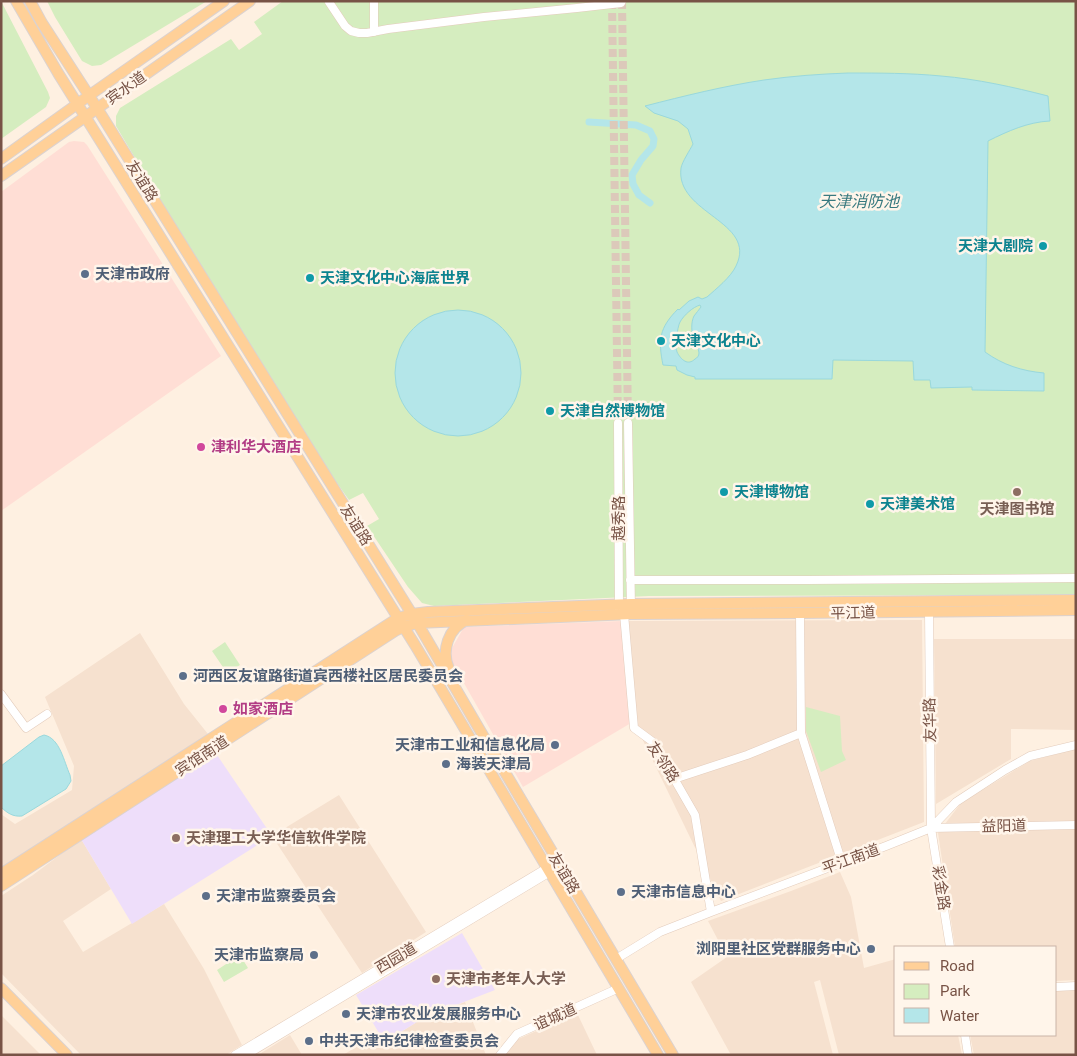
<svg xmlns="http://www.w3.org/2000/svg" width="1077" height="1056" viewBox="0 0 1077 1056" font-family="Roboto,'Noto Sans SC',sans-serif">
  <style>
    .residential { fill: #f6e1cf }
    .commercial { fill: #ffded5 }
    .education { fill: #eedefa }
    .green { fill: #d5edbf }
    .water { fill: #b4e6e9; stroke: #99d8dc; fill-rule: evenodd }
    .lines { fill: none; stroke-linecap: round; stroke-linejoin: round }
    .canal { stroke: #b4e6e9; stroke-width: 7 }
    .minor-tunnel { stroke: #dcc9ba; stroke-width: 8; stroke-dasharray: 8 4; stroke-linecap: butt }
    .minor-casing { stroke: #e3ccbc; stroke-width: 9 }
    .major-casing { stroke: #dcd2cf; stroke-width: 12 }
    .minor { stroke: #fff; stroke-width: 8 }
    .major { stroke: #ffd098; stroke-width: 10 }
    .culture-dot { fill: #0f9aa8; stroke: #fff5ea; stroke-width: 2 }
    .service-dot { fill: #5c6f8a; stroke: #fff5ea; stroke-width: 2 }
    .hotel-dot { fill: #d1479c; stroke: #fff5ea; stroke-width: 2 }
    .education-dot { fill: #8d6e63; stroke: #fff5ea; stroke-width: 2 }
    .labels { text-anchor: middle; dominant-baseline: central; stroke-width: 5; stroke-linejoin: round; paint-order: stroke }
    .street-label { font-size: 15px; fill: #785346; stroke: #fff5ea }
    .culture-label { font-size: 15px; font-weight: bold; fill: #0d838f; stroke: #fff5ea; text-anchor: start }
    .service-label { font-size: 15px; font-weight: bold; fill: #4e5e75; stroke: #fff5ea; text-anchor: start }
    .hotel-label { font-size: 15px; font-weight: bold; fill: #b23c85; stroke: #fff5ea; text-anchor: start }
    .education-label { font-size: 15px; font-weight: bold; fill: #785e54; stroke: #fff5ea; text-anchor: start }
    .water-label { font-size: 16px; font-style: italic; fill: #38797f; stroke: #fff5ea }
  </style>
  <rect width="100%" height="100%" fill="#fef0e1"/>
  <!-- residential -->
  <path class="residential" d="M 922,620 L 924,822 L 721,901 L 635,724 L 627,621 Z
    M 140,633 L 184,704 L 208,734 L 1,868 L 1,814 L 15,824 L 72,790 L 74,766 L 45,697 Z
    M 934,639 L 1076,639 L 1076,730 L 1011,729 L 1011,759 L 936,804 Z
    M 1076,749 L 1076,980 L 1056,981 L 1056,947 L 955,947 L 938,833 L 961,803 L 1030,761 Z
    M 339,795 L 426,932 L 362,973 L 272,836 Z
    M 81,839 L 111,889 L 63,921 L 83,952 L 164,904 L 204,969 L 242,1045 L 226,1055 L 81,1055 L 1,973 L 1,896 L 33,875 Z
    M 840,872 L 851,897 L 864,968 L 896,959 L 896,1035 L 958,1035 L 962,1055 L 839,1055 L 820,980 L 814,982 L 833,1055 L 731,1055 L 691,982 L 727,957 L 708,921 L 791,891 Z
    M 1076,990 L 1076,1055 L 974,1055 L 970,1035 L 1056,1035 L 1056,991 Z
    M 465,1002 L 486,1055 L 343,1055 L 379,1033 L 388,1040 L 425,1017 Z
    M 577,1013 L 597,1055 L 505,1055 L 516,1040 Z
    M 1,1015 L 41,1055 L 1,1055 Z
    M 290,1035 L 302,1055 L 258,1055 Z"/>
  <!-- commercial -->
  <path class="commercial" d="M 74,141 L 84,142 L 87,145 L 221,356 L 1,511 L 1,192 L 69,142 Z
    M 622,621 L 631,723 L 523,787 L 448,655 L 464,627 Z"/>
  <!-- education -->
  <path class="education" d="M 215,752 L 272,836 L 132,924 L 81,839 Z
    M 462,933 L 495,990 L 425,1017 L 388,1040 L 379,1033 L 356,995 Z"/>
  <!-- green -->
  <path class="green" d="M 1,1 L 48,92 L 50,98 L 46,107 L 1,139 Z
    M 47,1 L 207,1 L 101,65 L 92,66 L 82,61 L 55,17 Z
    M 283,1 L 1076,1 L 1076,595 L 649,596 L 434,606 L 422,603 L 408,587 L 367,526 L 379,519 L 363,493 L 349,500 L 308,442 L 184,240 L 116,126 L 116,116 L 120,108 L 231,39 L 239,50 L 262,34 L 254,22 Z
    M 225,642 L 240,665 L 227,673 L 212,651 Z
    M 806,707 L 840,716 L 842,751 L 846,760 L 821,772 L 806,731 Z
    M 240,955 L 248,968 L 224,982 L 217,970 Z"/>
  <!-- water -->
  <path class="water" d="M 848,73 C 879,73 910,73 941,76 C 977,79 1013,87 1048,96 L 1050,121 C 1028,122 1008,131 988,141 L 985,352 C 1003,365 1022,371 1044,373 L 1044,391 L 972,390 L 972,387 L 931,388 L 930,380 L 914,380 L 913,361 L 833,360 L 832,379 L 695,379 L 695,377 L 687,375 L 677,370 L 676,366 L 663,365 C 658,340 659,328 678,309 L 679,310 L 689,301 L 698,297 L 702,299 L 707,297 C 716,289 731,277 736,266 C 758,221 675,214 681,168 C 682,162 690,150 693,144 L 688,129 L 678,121 L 654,113 L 645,106 C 684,96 724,86 764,80 C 792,76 820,74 848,73 ZM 700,305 L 701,307 C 699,310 696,313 694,316 C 691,322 691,332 694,339 C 695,344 699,348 699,353 C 699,356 697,358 695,359 C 688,366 681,360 677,352 C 675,347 677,328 680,322 C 684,315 693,307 700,305 Z
    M395 373a63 63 0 1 1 126 0a63 63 0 1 1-126 0Z
    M 44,735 C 60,738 64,762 70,775 L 71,781 L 66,789 L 22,816 C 13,817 7,813 1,807 L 1,766 L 39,737 Z"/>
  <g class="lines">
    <!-- canal -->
    <path class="canal" d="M 589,122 L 636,125 L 650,131 L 654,139 L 653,146 L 641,160 L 632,175 L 633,184 L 639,195 L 650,203"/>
    <!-- minor-tunnel -->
    <path class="minor-tunnel" d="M 612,1 L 618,423
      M 622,1 L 628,423"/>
    <!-- minor casing -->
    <g class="minor-casing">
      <path id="minor" d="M 374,1 L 374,32
        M 329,2 L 345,26 L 351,31 L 359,33 L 367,33 L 388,29 L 484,17 L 577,8 L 621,3 L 622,1
        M 618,423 L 619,608
        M 628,423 L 631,609
        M 630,580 L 808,580 L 1076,578
        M 929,612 L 931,828 L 950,947
        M 800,613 L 801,733 L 842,863
        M 624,614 L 634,728 L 653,742 L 695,815 L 711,912
        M 1,694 L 26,728 L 47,714
        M 674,779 L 747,755 L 801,733
        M 931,828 L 1076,825
        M 616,959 L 660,932 L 711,912 L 886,846 L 931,828 L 956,802 L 1005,770 L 1030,756 L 1076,745
        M 1056,987 L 1076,986
        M 965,1035 L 968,1055
        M 235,1055 L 557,862
        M 246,1055 L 560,866
        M 500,1055 L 517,1034 L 619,988"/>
    </g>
    <!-- major casing -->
    <g class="major-casing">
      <path id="major" d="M 16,1 L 58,73 L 415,645 L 658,1055
        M 30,1 L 42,23 L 97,108 L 415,619 L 481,732 L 673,1055
        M 1,159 L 87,97 L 224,1
        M 1,176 L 250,1
        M 449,669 C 441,651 448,628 467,620
        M 1,874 L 398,618 L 412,614 L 428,612 L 631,604 L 1076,600
        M 1,886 L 395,631 L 403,627 L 417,623 L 631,614 L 800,613 L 1076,610
        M 1,988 L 67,1055"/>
    </g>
    <!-- minor -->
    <use href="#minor" class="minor"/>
    <!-- major -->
    <use href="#major" class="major"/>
  </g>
  <!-- markers -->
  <g class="culture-dot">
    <circle cx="1043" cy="246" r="5"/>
    <circle cx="310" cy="278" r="5"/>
    <circle cx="661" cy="341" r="5"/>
    <circle cx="550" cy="411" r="5"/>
    <circle cx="724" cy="492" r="5"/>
    <circle cx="870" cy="504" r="5"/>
  </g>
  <g class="service-dot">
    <circle cx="85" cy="274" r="5"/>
    <circle cx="183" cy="676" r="5"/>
    <circle cx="555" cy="745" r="5"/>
    <circle cx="446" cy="764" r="5"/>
    <circle cx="621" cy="892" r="5"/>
    <circle cx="206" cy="896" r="5"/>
    <circle cx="871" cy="949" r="5"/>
    <circle cx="314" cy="955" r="5"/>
    <circle cx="346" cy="1014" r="5"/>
    <circle cx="309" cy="1041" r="5"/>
  </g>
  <g class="hotel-dot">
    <circle cx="201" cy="447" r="5"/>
    <circle cx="223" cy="709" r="5"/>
  </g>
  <g class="education-dot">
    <circle cx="1017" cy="492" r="5"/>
    <circle cx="176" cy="838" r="5"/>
    <circle cx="436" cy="979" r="5"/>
  </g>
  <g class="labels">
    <!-- street labels -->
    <g class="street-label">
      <text transform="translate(126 88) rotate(-35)">宾水道</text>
      <text transform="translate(142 181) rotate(58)">友谊路</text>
      <text transform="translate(619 518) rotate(-90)">越秀路</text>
      <text transform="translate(356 525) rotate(58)">友谊路</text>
      <text transform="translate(853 613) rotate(-1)">平江道</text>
      <text transform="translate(930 720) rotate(-91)">友华路</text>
      <text transform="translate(202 756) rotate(-33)">宾馆南道</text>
      <text transform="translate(663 762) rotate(57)">友邻路</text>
      <text transform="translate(1004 826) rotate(-1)">益阳道</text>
      <text transform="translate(851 859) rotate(-20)">平江南道</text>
      <text transform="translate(564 873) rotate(59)">友谊路</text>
      <text transform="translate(941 888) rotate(81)">彩金路</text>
      <text transform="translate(396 958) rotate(-31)">西园道</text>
      <text transform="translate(555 1017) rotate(-24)">谊城道</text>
    </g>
    <!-- culture labels -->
    <g class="culture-label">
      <text x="1033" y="246" text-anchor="end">天津大剧院</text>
      <text x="320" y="278">天津文化中心海底世界</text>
      <text x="671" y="341">天津文化中心</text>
      <text x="560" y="411">天津自然博物馆</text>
      <text x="734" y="492">天津博物馆</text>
      <text x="880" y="504">天津美术馆</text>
    </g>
    <!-- service labels -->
    <g class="service-label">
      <text x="95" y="274">天津市政府</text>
      <text x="193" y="676">河西区友谊路街道宾西楼社区居民委员会</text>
      <text x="545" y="745" text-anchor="end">天津市工业和信息化局</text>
      <text x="456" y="764">海装天津局</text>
      <text x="631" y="892">天津市信息中心</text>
      <text x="216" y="896">天津市监察委员会</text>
      <text x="861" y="949" text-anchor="end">浏阳里社区党群服务中心</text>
      <text x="304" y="955" text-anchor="end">天津市监察局</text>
      <text x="356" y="1014">天津市农业发展服务中心</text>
      <text x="319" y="1041">中共天津市纪律检查委员会</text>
    </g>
    <!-- hotel labels -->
    <g class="hotel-label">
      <text x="211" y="447">津利华大酒店</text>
      <text x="233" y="709">如家酒店</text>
    </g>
    <!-- education labels -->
    <g class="education-label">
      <text x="1017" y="509" text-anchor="middle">天津图书馆</text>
      <text x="186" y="838">天津理工大学华信软件学院</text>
      <text x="446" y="979">天津市老年人大学</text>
    </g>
    <!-- water labels -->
    <g class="water-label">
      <text x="859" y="201">天津消防池</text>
    </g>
  </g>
  <!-- border -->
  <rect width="1077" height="1056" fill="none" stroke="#785346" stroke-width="5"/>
  <!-- legend -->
  <rect x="894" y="946" width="162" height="90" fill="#fff5ea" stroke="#c9b4a8"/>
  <rect x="904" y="962" width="25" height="8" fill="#ffd098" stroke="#c9b4a8"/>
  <text x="940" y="971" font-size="15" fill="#785346">Road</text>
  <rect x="904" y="984" width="25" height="15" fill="#d5edbf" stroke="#c9b4a8"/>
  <text x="940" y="996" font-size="15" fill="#785346">Park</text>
  <rect x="904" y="1008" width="25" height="15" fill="#b4e6e9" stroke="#c9b4a8"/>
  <text x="940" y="1021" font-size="15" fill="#785346">Water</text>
</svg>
